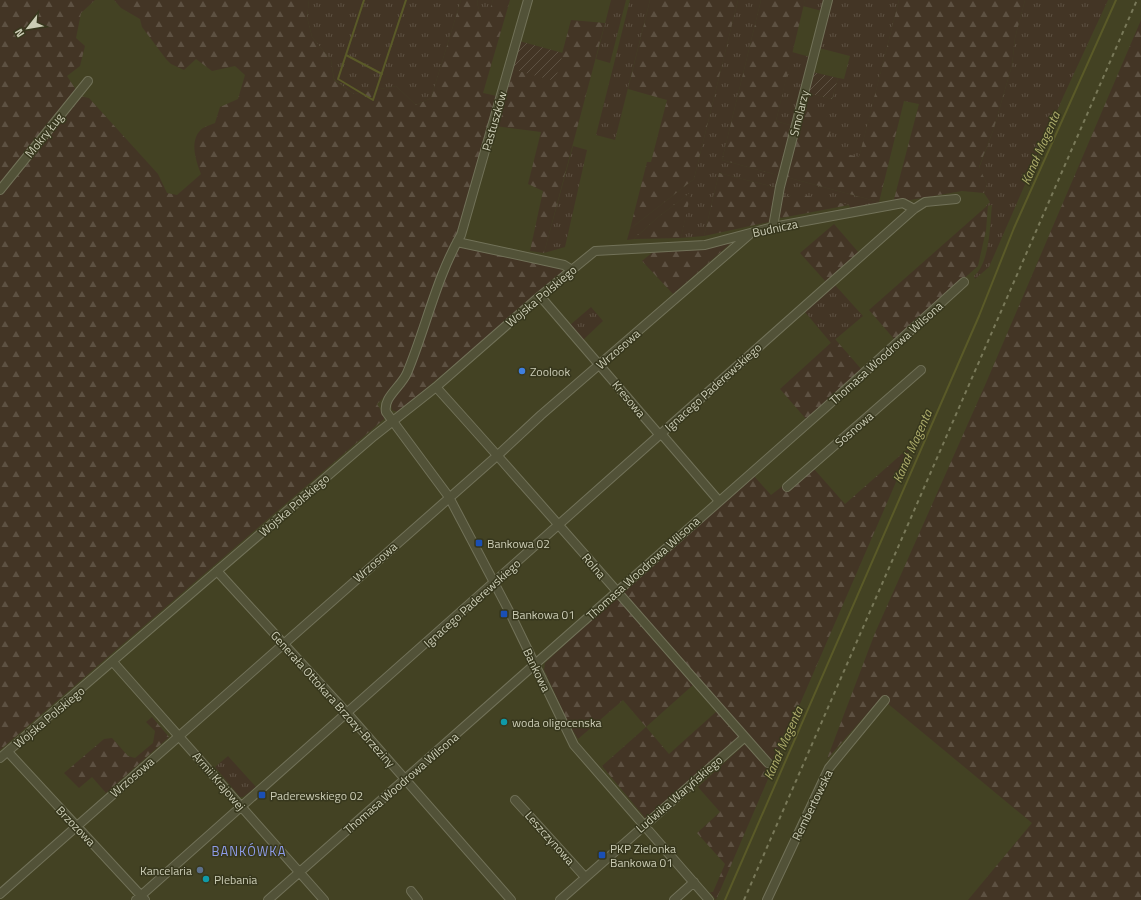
<svg xmlns="http://www.w3.org/2000/svg" width="1141" height="900" viewBox="0 0 1141 900" font-family="'Titillium Web',sans-serif">
  <style>
    .grass { fill: url(#grass-tufts) }
    .forest { fill: url(#forest-firs) }
    .garden { fill: url(#garden-furrows) }
    .lines { fill: none; stroke-linecap: round; stroke-linejoin: round }
    .stream { stroke: #5a5a28; stroke-width: 2 }
    .minor-casing { stroke: #727259; stroke-width: 10 }
    .minor { stroke: #525238; stroke-width: 8 }
    .rail { stroke: #797959; stroke-width: 2; stroke-dasharray: 4 4; stroke-linecap: butt }
    .shop-dot { fill: #3f7fe0; stroke: #37371d; stroke-width: 1.5 }
    .transit-dot { fill: #1a4fb4; stroke: #37371d; stroke-width: 1.5 }
    .culture-dot { fill: #0f9aa8; stroke: #37371d; stroke-width: 1.5 }
    .service-dot { fill: #5c6f8a; stroke: #37371d; stroke-width: 1.5 }
    .labels { text-anchor: middle; dominant-baseline: central; stroke-width: 3; stroke-linejoin: round; paint-order: stroke }
    .street-label { font-size: 12px; fill: #cbccb5; stroke: #37371d }
    .poi-label { font-size: 12px; fill: #cbccb5; stroke: #37371d; text-anchor: start }
    .water-label { font-size: 13px; font-style: italic; fill: #aead6b; stroke: #37371d }
    .neighbourhood-label { font-size: 13px; letter-spacing: 1px; fill: #8e9ce9; stroke: #37371d }
  </style>
  <defs>
    <pattern id="grass-tufts" width="24" height="20" patternUnits="userSpaceOnUse"><rect width="24" height="20" fill="#433525"/><path d="M3 7l-1-3M5 7V3M7 7l1-3M15 17l-1-3M17 17v-4M19 17l1-3" fill="none" stroke="#5d5142"/></pattern>
    <pattern id="forest-firs" width="22" height="20" patternUnits="userSpaceOnUse"><rect width="22" height="20" fill="#433525"/><path d="M5 1l3.5 6h-7zM16 11l3.5 6h-7z" fill="#5d5142"/></pattern>
    <pattern id="garden-furrows" width="10" height="10" patternUnits="userSpaceOnUse"><rect width="10" height="10" fill="#433525"/><path d="M-1 1l2-2M0 10L10 0M9 11l2-2" fill="none" stroke="#5d5142"/></pattern>
  </defs>
  <rect width="100%" height="100%" fill="#434223"/>
  <!-- grass -->
  <path class="grass" d="M 309,0 L 461,0 L 431,98 L 416,105 L 396,86 L 354,94 L 334,79 L 331,60 L 312,37 L 307,17 Z
    M 478,0 L 493,0 L 490,12 L 482,20 L 477,3 Z
    M 611,0 L 626,0 L 610,63 L 596,59 Z
    M 630,0 L 650,0 L 615,140 L 596,135 Z
    M 738,0 L 761,0 L 722,160 L 781,176 L 778,188 L 719,173 L 704,236 L 681,238 L 690,193 L 657,218 L 634,239 L 627,240 L 630,229 L 694,179 Z
    M 805,0 L 825,0 L 822,11 L 803,6 Z
    M 831,0 L 899,0 L 859,158 L 826,149 L 802,110 L 808,93 L 832,99 L 838,78 L 844,79 L 850,56 L 819,48 Z
    M 1025,0 L 1108,0 L 1064,95 L 989,267 L 975,279 L 974,276 C 990,263 990,224 992,205 L 986,206 L 990,202 L 984,193 L 987,184 L 979,168 L 994,128 L 1012,65 L 1015,38 Z
    M 792,52 L 810,57 L 793,126 L 776,121 Z
    M 573,146 L 587,150 L 565,247 L 544,253 Z
    M 786,177 L 879,202 L 878,205 L 851,211 L 849,205 L 791,195 L 787,197 L 782,195 Z
    M 835,285 L 863,316 L 831,343 L 805,312 Z
    M 591,307 L 603,321 L 583,340 L 570,325 Z
    M 228,756 L 256,787 L 243,797 L 240,797 L 215,767 Z"/>
  <!-- forest -->
  <path class="forest" d="M 0,0 L 95,0 L 81,13 L 76,38 L 85,46 L 80,66 L 67,76 L 80,96 L 89,98 L 158,174 L 167,193 L 177,195 L 201,174 C 196,161 188,139 203,128 C 206,126 211,125 215,123 L 220,107 L 238,99 L 245,75 L 235,66 L 212,71 L 196,59 L 184,70 L 171,64 L 166,59 L 142,27 L 140,19 L 121,8 L 114,0 L 309,0 L 307,17 L 312,37 L 331,60 L 334,80 L 354,94 L 396,86 L 416,105 L 431,98 L 461,0 L 478,0 L 477,3 L 482,19 L 489,12 L 493,0 L 510,0 L 483,93 L 497,96 L 458,238 L 466,248 L 559,266 L 563,273 L 398,412 L 392,410 L 391,402 L 386,395 L 377,404 L 385,417 L 384,419 L 0,750 Z
    M 650,0 L 738,0 L 694,179 L 630,229 L 647,162 L 651,162 L 667,100 L 628,89 Z
    M 761,0 L 805,0 L 776,121 L 793,126 L 781,176 L 722,160 Z
    M 899,0 L 1025,0 L 1015,38 L 1012,65 L 994,128 L 979,167 L 987,184 L 984,193 L 962,191 L 893,203 L 919,104 L 904,101 L 879,202 L 786,177 L 802,110 L 834,119 L 826,149 L 859,157 Z
    M 571,20 L 605,23 L 544,253 L 530,251 L 543,191 L 528,184 L 541,132 L 495,126 L 511,69 L 555,80 Z
    M 1141,20 L 1141,900 L 968,900 L 1032,823 L 881,698 L 827,759 L 875,633 L 986,383 Z
    M 719,173 L 778,188 L 769,222 L 704,236 Z
    M 691,192 L 681,238 L 634,239 L 657,218 Z
    M 795,193 L 849,205 L 781,218 L 777,214 L 782,195 L 787,197 Z
    M 988,205 L 986,230 L 978,266 L 895,340 L 869,310 Z
    M 834,224 L 859,253 L 826,282 L 800,253 Z
    M 731,243 L 673,294 L 642,261 L 654,251 L 701,248 Z
    M 835,339 L 862,370 L 806,419 L 780,389 Z
    M 912,445 L 774,764 L 622,592 L 754,476 L 771,495 L 784,485 L 789,491 L 814,469 L 845,504 Z
    M 616,597 L 693,685 L 646,727 L 669,754 L 717,711 L 741,738 L 647,820 L 602,766 L 646,727 L 623,700 L 578,739 L 569,724 L 544,670 L 545,663 Z
    M 152,717 L 169,737 L 106,793 L 92,777 L 79,788 L 64,773 L 104,739 L 112,738 L 128,756 L 135,758 L 153,743 L 155,731 L 146,722 Z
    M 745,744 L 771,772 L 716,900 L 710,892 L 713,892 L 725,864 L 697,833 L 720,812 L 698,787 Z"/>
  <!-- garden -->
  <path class="garden" d="M 519,41 L 563,53 L 555,81 L 511,69 Z
    M 813,72 L 838,78 L 832,99 L 808,93 Z"/>
  <g class="lines">
    <!-- stream -->
    <path class="stream" d="M 364,0 L 338,79 L 373,100 L 406,0
      M 346,55 L 382,74
      M 725,900 L 979,316 L 1014,228 L 1116,0"/>
    <!-- minor casing -->
    <g class="minor-casing">
      <path id="minor" d="M 528,0 L 461,235 C 436,278 426,328 407,373 C 401,387 383,397 386,412 L 449,497 L 509,611 L 574,745 L 709,900
        M 0,190 L 88,81
        M 773,227 L 780,187 L 828,0
        M 457,242 L 564,265 L 572,270
        M 540,296 L 657,432 L 664,437 L 719,501
        M 436,387 C 548,511 657,638 768,763
        M 787,487 L 921,370
        M 217,571 L 347,713 L 511,900
        M 113,662 L 324,900
        M 8,752 L 145,900
        M 0,758 L 374,436 L 436,387 L 540,296 L 595,251 L 705,245 L 773,227 L 903,203 L 914,209
        M 515,800 L 585,877
        M 411,891 L 418,900
        M 0,894 L 498,455 L 541,415 L 749,235
        M 136,900 L 914,209 L 925,202 L 956,199
        M 268,900 L 825,408 L 964,282
        M 560,900 L 745,737
        M 674,900 L 694,882
        M 767,900 L 829,768 L 885,700"/>
    </g>
    <!-- minor -->
    <use href="#minor" class="minor"/>
    <!-- rail -->
    <path class="rail" d="M 744,900 L 1137,0"/>
  </g>
  <!-- markers -->
  <circle class="shop-dot" cx="522" cy="371" r="4"/>
  <g class="transit-dot">
    <rect x="475" y="539" width="8" height="8" rx="2"/>
    <rect x="500" y="610" width="8" height="8" rx="2"/>
    <rect x="258" y="791" width="8" height="8" rx="2"/>
    <rect x="598" y="851" width="8" height="8" rx="2"/>
  </g>
  <g class="culture-dot">
    <circle cx="504" cy="722" r="4"/>
    <circle cx="206" cy="879" r="4"/>
  </g>
  <circle class="service-dot" cx="200" cy="870" r="4"/>
  <g class="labels">
    <!-- street labels -->
    <g class="street-label">
      <text transform="translate(799 113) rotate(-76)">Smolarzy</text>
      <text transform="translate(494 121) rotate(-74)">Pastuszków</text>
      <text transform="translate(44 135) rotate(-51)">Mokry Ług</text>
      <text transform="translate(775 228) rotate(-12)">Budnicza</text>
      <text transform="translate(541 296) rotate(-40)">Wojska Polskiego</text>
      <text transform="translate(618 349) rotate(-41)">Wrzosowa</text>
      <text transform="translate(886 353) rotate(-42)">Thomasa Woodrowa Wilsona</text>
      <text transform="translate(713 387) rotate(-42)">Ignacego Paderewskiego</text>
      <text transform="translate(629 399) rotate(50)">Kresowa</text>
      <text transform="translate(854 429) rotate(-41)">Sosnowa</text>
      <text transform="translate(294 505) rotate(-41)">Wojska Polskiego</text>
      <text transform="translate(375 562) rotate(-41)">Wrzosowa</text>
      <text transform="translate(594 566) rotate(49)">Rolna</text>
      <text transform="translate(643 568) rotate(-42)">Thomasa Woodrowa Wilsona</text>
      <text transform="translate(472 603) rotate(-42)">Ignacego Paderewskiego</text>
      <text transform="translate(537 670) rotate(64)">Bankowa</text>
      <text transform="translate(333 699) rotate(48)">Generała Ottokara Brzozy-Brzeziny</text>
      <text transform="translate(49 717) rotate(-40)">Wojska Polskiego</text>
      <text transform="translate(132 777) rotate(-41)">Wrzosowa</text>
      <text transform="translate(219 781) rotate(49)">Armii Krajowej</text>
      <text transform="translate(401 783) rotate(-41)">Thomasa Woodrowa Wilsona</text>
      <text transform="translate(679 794) rotate(-41)">Ludwika Waryńskiego</text>
      <text transform="translate(812 805) rotate(-64)">Rembertowska</text>
      <text transform="translate(76 826) rotate(46)">Brzozowa</text>
      <text transform="translate(550 838) rotate(48)">Leszczynowa</text>
    </g>
    <!-- poi labels -->
    <g class="poi-label">
      <text x="530" y="371">Zoolook</text>
      <text x="487" y="543">Bankowa 02</text>
      <text x="512" y="614">Bankowa 01</text>
      <text x="512" y="722">woda oligocenska</text>
      <text x="270" y="795">Paderewskiego 02</text>
      <text x="610" y="848">PKP Zielonka<tspan x="610" dy="14">Bankowa 01</tspan></text>
      <text x="192" y="870" text-anchor="end">Kancelaria</text>
      <text x="214" y="879">Plebania</text>
    </g>
    <!-- water labels -->
    <g class="water-label">
      <text transform="translate(1040 148) rotate(-66)">Kanał Magenta</text>
      <text transform="translate(912 446) rotate(-66)">Kanał Magenta</text>
      <text transform="translate(783 743) rotate(-66)">Kanał Magenta</text>
    </g>
    <!-- neighbourhood labels -->
    <g class="neighbourhood-label">
      <text x="249" y="851">BANKÓWKA</text>
    </g>
  </g>
  <!-- north arrow -->
  <g transform="translate(28 28) rotate(239)" stroke="#37371d" stroke-width="3" paint-order="stroke">
  <path d="M0-3L7 15L0 10L-7 15Z" fill="#cbccb5"/>
  <text y="-6" font-size="11" font-weight="bold" text-anchor="middle" fill="#cbccb5">N</text>
  </g>
</svg>
